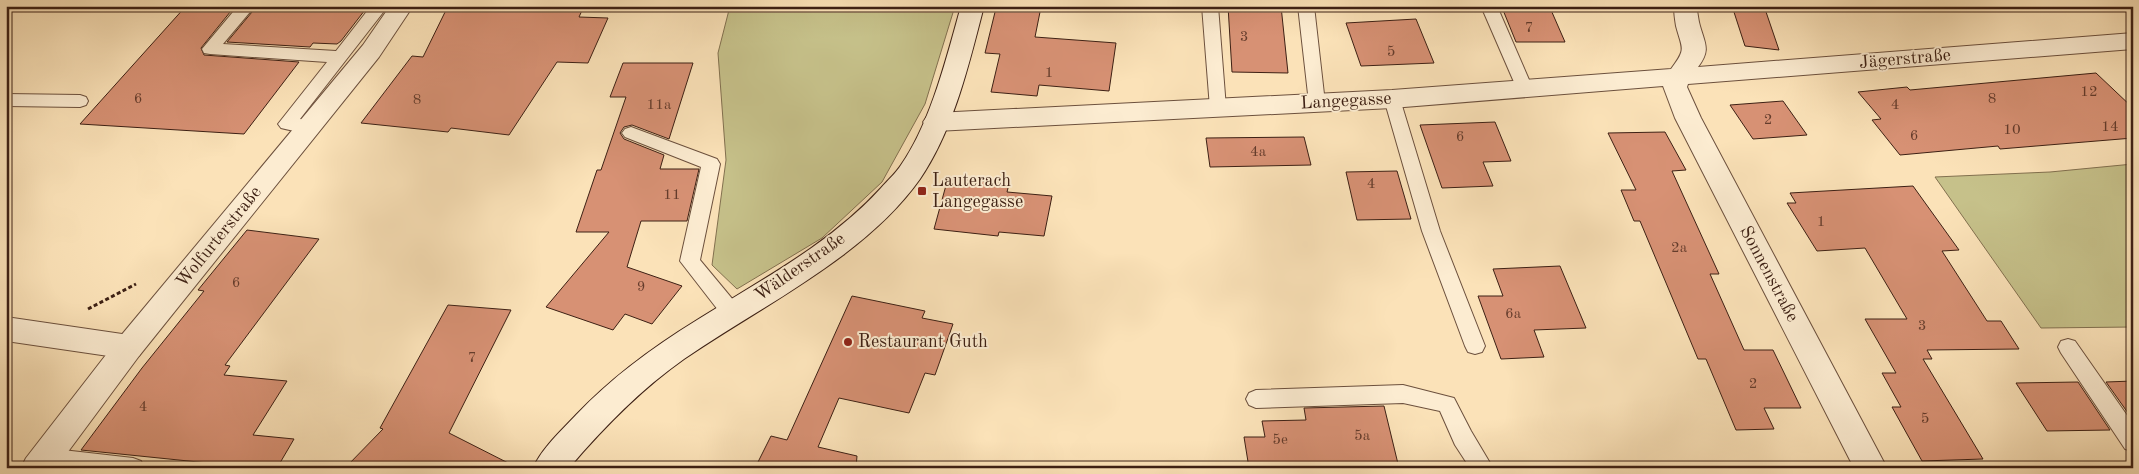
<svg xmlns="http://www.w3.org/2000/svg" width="2139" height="474" viewBox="0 0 2139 474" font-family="'Old Standard TT',serif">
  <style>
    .green { fill: #c6c18a; stroke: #82704f }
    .building { fill: #d79174; stroke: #3d2014 }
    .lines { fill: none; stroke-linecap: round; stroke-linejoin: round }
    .service-casing { stroke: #6c503d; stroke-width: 2 }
    .minor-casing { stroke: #6c503d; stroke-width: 2 }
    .tertiary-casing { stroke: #6c503d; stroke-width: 2 }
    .secondary-casing { stroke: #3d2014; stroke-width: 2 }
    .path { stroke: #3d2014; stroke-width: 3; stroke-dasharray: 4 2.5; stroke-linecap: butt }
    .service { fill: #fcecd1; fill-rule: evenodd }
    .minor { fill: #fcecd1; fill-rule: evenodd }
    .tertiary { fill: #fcecd1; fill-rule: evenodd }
    .secondary { fill: #fcecd1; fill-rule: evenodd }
    .poi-dot { fill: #8f2418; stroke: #fcecd1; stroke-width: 2 }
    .labels { text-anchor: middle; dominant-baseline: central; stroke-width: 4; stroke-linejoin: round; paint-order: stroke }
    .number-label { font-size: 15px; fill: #643c2c }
    .street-label { font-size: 18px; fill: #3d2014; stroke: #fcecd1 }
    .poi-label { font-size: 18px; fill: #3d2014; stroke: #fcecd1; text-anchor: start }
  </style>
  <rect width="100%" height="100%" fill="#fbe2b8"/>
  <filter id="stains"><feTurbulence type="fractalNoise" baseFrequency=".004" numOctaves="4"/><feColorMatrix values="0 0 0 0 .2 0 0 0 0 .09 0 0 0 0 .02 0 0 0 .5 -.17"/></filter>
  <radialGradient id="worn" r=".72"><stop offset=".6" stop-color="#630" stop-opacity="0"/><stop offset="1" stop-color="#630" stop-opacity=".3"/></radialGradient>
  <!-- green -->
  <path class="green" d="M 730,6 L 955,6 L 925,104 L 882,182 L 822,238 L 737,289 L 712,265 L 726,160 L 718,53 Z
    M 2133,164 L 2133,327 L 2041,328 L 1935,177 L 2050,172 Z"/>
  <!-- building -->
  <path class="building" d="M 186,6 L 235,6 L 201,48 L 204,55 L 299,62 L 244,134 L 80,124 Z
    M 257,6 L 368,6 L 341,41 L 337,44 L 313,43 L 310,47 L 227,42 Z
    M 448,6 L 584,6 L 579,17 L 608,18 L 588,63 L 557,62 L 509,135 L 451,128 L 448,132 L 361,123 L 412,56 L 423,57 Z
    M 1007,6 L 1037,6 L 1036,11 L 1040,12 L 1035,37 L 1116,43 L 1109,91 L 1039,85 L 1037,96 L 991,92 L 1000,54 L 985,53 L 996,8 L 1006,9 Z
    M 1228,6 L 1281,6 L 1288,73 L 1232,72 Z
    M 1732,6 L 1764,6 L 1779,50 L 1745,46 Z
    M 1503,10 L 1551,10 L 1565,42 L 1516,42 Z
    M 1416,19 L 1434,63 L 1361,66 L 1346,23 Z
    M 623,63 L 693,63 L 669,139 L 632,125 L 624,127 L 620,133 L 624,139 L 664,155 L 660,169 L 699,169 L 687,221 L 641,221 L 627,267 L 682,286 L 652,324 L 625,314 L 613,330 L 546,307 L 609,232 L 576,232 L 597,170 L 601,170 L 626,97 L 610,97 Z
    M 2096,73 L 2133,108 L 2133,138 L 2000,149 L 1998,146 L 1900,155 L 1872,120 L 1881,119 L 1858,92 L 1907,87 L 1910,90 Z
    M 1783,101 L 1807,135 L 1753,139 L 1730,105 Z
    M 1495,122 L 1511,161 L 1483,162 L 1493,186 L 1442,188 L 1420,125 Z
    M 1665,132 L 1686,170 L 1672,171 L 1719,274 L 1710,274 L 1744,350 L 1773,350 L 1801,408 L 1764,408 L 1774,429 L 1736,430 L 1706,359 L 1698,359 L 1640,221 L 1634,221 L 1621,190 L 1636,190 L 1608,133 Z
    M 1304,137 L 1311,165 L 1210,167 L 1206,138 Z
    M 1397,171 L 1411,219 L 1357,220 L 1346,172 Z
    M 948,178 L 1009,184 L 1007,192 L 1052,196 L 1044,236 L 999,232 L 998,236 L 934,229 Z
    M 1913,186 L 1959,250 L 1942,251 L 1987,321 L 2001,321 L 2019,349 L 1927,350 L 1932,359 L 1923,359 L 1983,459 L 1922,461 L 1892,407 L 1901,407 L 1882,373 L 1896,373 L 1865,319 L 1907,319 L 1865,248 L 1817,251 L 1787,203 L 1796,203 L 1790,193 Z
    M 247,230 L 319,239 L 225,365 L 230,366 L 224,375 L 287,381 L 253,435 L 294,439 L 277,468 L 208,463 L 81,450 L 142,368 L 204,291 L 198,290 Z
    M 1560,266 L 1586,328 L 1534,330 L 1544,357 L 1501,359 L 1478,296 L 1503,296 L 1493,269 Z
    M 852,296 L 925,311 L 922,318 L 953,324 L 935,375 L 925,373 L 909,413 L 839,398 L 818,447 L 857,456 L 856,468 L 755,468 L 771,436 L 787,440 Z
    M 448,305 L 511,310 L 449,433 L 518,468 L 345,468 L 383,429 L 380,428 Z
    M 2133,381 L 2133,420 L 2106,382 Z
    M 2078,382 L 2110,430 L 2047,431 L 2016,383 Z
    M 1384,406 L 1399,468 L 1249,468 L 1244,437 L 1265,437 L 1262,421 L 1306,420 L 1304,408 Z"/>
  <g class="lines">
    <!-- service casing -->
    <g class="service-casing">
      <path id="service" d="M 238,6 L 255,6 L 223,44 L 336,51 L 371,6 L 388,6 L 300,119 L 316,122 L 319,126 L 316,130 C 305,133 292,131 281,128 L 278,124 L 327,62 L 210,54 L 204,53 L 202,49 Z
        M 1202,6 L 1218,6 L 1226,108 L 1224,112 L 1218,114 L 1212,112 L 1210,108 Z
        M 1298,6 L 1314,6 L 1325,103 L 1323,107 L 1317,109 L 1311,107 L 1309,103 Z
        M 1481,6 L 1497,6 L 1533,89 L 1531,93 L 1525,95 L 1519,93 L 1517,89 Z
        M 1392,93 L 1398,95 L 1400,99 L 1440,231 L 1485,346 L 1482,352 L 1475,354 L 1468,352 L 1465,346 L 1422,231 L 1384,99 L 1386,95 Z
        M 6,94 L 80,95 L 86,97 L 88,101 L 86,105 L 80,107 L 6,106 Z
        M 631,127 L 717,159 L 720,164 L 700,260 L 739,307 L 742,313 L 739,319 L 732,321 L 725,319 L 680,261 L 701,167 L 625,137 L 622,133 L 625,129 Z
        M 2068,339 L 2075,341 L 2133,424 L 2133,451 L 2125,449 L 2061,353 L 2058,347 L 2061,341 Z
        M 1403,385 L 1454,398 L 1471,431 L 1493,468 L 1470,468 L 1455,445 L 1440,411 L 1403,403 L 1256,408 L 1249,405 L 1246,399 L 1249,393 L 1256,390 Z
        M 45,448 L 133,458 L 141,461 L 144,468 L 45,468 L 37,465 L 34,458 L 37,451 Z"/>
    </g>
    <!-- minor casing -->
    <g class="minor-casing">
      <path id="minor" d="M 1674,6 L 1696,6 C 1698,13 1698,20 1700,26 C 1705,44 1711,50 1698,67 L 2133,33 L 2133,49 L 1688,84 L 1687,87 L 1701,118 L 1887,468 L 1854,468 L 1675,118 L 1663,86 L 1392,108 L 936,131 L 927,128 L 923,122 L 927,116 L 936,113 L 1392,90 L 1671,69 C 1687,48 1682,49 1676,26 C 1675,20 1674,13 1674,6 Z
        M 6,317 L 129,335 L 139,338 L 144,347 L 139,356 L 129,359 L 6,341 Z"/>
    </g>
    <!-- tertiary casing -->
    <g class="tertiary-casing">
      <path id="tertiary" d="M 390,6 L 413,6 L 379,57 L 139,356 L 56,468 L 21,468 L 26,458 L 119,338 L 363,45 Z"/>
    </g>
    <!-- secondary casing -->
    <g class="secondary-casing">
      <path id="secondary" d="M 961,6 L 984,6 C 969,64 954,129 920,179 C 865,257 761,306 684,359 C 640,390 604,427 569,468 L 533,468 C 542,448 561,431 576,415 C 612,377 653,347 697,320 C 761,280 830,244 881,188 C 888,180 896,173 901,165 C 931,122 947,56 961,6 Z"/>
    </g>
    <!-- path -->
    <path class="path" d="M 88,309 L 136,284"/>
    <!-- service -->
    <use href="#service" class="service"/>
    <!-- minor -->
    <use href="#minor" class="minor"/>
    <!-- tertiary -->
    <use href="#tertiary" class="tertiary"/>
    <!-- secondary -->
    <use href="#secondary" class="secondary"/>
  </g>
  <!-- markers -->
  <g class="poi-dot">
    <rect x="917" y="186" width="10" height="10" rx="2.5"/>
    <circle cx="848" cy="342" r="5"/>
  </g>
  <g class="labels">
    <!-- number labels -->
    <g class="number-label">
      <text x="1529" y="28">7</text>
      <text x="1244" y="37">3</text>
      <text x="1391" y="52">5</text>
      <text x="1049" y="73">1</text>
      <text x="2089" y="92">12</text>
      <text x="138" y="99">6</text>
      <text x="1992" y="99">8</text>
      <text x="417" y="100">8</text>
      <text x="659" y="105">11a</text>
      <text x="1895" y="105">4</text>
      <text x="1768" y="120">2</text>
      <text x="2110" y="127">14</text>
      <text x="2012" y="130">10</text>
      <text x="1914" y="136">6</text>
      <text x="1460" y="137">6</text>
      <text x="1258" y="152">4a</text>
      <text x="1371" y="184">4</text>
      <text x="672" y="195">11</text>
      <text x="1821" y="222">1</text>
      <text x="1679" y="248">2a</text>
      <text x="236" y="283">6</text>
      <text x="641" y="287">9</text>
      <text x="1513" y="314">6a</text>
      <text x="1922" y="326">3</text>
      <text x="472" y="358">7</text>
      <text x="1753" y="384">2</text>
      <text x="143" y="407">4</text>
      <text x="1925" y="419">5</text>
      <text x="1362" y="436">5a</text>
      <text x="1280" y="440">5e</text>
    </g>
    <!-- street labels -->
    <g class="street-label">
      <text transform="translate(1905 59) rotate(-5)">Jägerstraße</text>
      <text transform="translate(1346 101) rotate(-3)">Langegasse</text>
      <text transform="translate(219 237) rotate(-51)">Wolfurterstraße</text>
      <text transform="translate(800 267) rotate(-35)">Wälderstraße</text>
      <text transform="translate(1769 274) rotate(62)">Sonnenstraße</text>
    </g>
    <!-- poi labels -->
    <g class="poi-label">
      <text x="932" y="181">Lauterach<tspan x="932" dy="21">Langegasse</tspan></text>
      <text x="858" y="342">Restaurant Guth</text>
    </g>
  </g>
  <!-- margin -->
  <rect width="2139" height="474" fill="none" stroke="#fbe2b8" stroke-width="25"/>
  <rect x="8" y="8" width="2124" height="459" fill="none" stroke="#3d2014" stroke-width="2.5"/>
  <rect x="12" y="12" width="2114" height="449" fill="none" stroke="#3d2014"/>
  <rect width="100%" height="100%" filter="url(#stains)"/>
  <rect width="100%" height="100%" fill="url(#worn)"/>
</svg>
